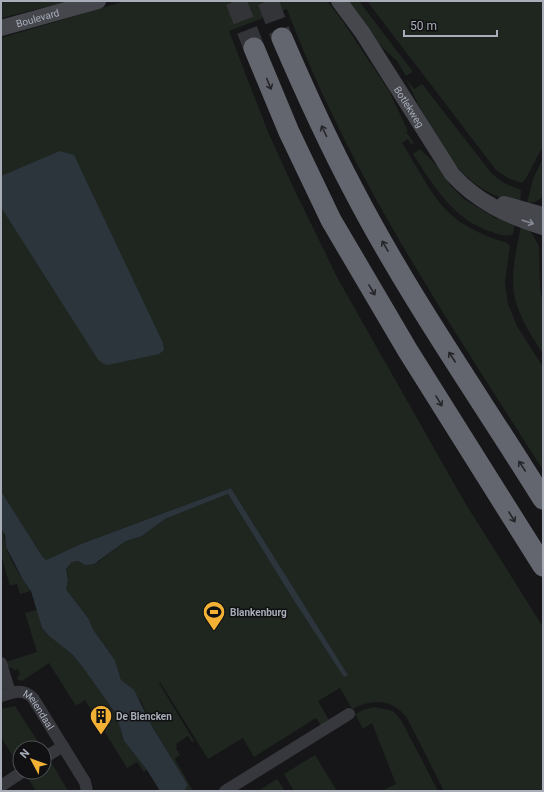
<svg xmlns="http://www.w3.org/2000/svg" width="544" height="792" viewBox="0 0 544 792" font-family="Roboto,sans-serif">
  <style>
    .green { fill: #1e261f }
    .water { fill: #2c353c }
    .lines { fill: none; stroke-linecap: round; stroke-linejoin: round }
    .highway-tunnel { stroke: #333438; stroke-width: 21; stroke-dasharray: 21 10; stroke-linecap: butt }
    .street { stroke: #37383d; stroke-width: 12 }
    .secondary { stroke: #45474d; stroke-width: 16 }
    .highway { stroke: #63666e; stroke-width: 21 }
    .oneway { stroke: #26262a }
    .oneway2 { stroke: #858993 }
    .labels { text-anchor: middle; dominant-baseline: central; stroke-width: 3; stroke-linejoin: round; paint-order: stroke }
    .street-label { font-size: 10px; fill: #a8adb8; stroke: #111113 }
    .poi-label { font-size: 10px; font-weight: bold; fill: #a8adb8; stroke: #111113; text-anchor: start }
  </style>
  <rect width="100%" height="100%" fill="#161618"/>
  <!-- green -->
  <path class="green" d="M 9,1 L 70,1 L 1,18 L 1,3 Z
    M 125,1 L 327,1 L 342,20 L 389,91 L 408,131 L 406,132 L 414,143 L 411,144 L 408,139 L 402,143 C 436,197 440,222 507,243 L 510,246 L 505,282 L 508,304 L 517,326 L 543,367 L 543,470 C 449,322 349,175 287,9 L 229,31 L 268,132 L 294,189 L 338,279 L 464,501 L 543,627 L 543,791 L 444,791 L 407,718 C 392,698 373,699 352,709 L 340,688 L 318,701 L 330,722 L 322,727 L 316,718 L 254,757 L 243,738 L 208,759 L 160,682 L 159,683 L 194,741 L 192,742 L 188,736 L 176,744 L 177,747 L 176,748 L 180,755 L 175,759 L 193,791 L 184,791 L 188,785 L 153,728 L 141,701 L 121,680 L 115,660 L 94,631 L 88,618 L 66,589 L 68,576 L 66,569 L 72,562 L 78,561 L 83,564 L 98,562 L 126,541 L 142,536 L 165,519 L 228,494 L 291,596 L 348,675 L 231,488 L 81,544 L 46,560 L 42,556 L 1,491 L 1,38 Z
    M 347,1 L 359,1 L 413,72 L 406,76 L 397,61 L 374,40 Z
    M 367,1 L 543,1 L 543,146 L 525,180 L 521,183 L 508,178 L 496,170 Z
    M 406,79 L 414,89 L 422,84 L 423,85 L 492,174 L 504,183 L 521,190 L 520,202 C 458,194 431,130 406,79 Z
    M 420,149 L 440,169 L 450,185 L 464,199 L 495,218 L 515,223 L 513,234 C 507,237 501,235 495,233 C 454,221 435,188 413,154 Z
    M 543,158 L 543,197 L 535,202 L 527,203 L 533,179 Z
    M 521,226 L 531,232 L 539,246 L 540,288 L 543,305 L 543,354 C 508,299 508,290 521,226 Z
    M 1,529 C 5,535 4,540 6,547 C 11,562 21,578 31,591 L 20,594 L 17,584 L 10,586 L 1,555 Z
    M 37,610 L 42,628 L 49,636 L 72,654 L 84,669 L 116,714 L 124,741 L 147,770 L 144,772 L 137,762 L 127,768 L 85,700 L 76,706 L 49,663 L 22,681 L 18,680 L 17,677 L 20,675 L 18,669 L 15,670 L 7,666 L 6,662 L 37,652 L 25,613 Z
    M 15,706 L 42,748 L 20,748 L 20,768 L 1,737 L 1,709 Z
    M 375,707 L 393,711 L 401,720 L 438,791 L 381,791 L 396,784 L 372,723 L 363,729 L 355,714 L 365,709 Z
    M 315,755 L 337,791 L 294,791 L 284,774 Z
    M 51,762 L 67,789 L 68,791 L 36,791 L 27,777 L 35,772 L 44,772 L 44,766 Z
    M 277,779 L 285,791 L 258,791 Z"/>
  <!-- water -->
  <path class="water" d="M 60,151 L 74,155 L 163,343 L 164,350 L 159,354 L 108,365 L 102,363 L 97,358 L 1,207 L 1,176 Z
    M 231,488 L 348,675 L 344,677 L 291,596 L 228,494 L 165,519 L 142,536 L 126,541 L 94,564 L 85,565 L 78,561 L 72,562 L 66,569 L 68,580 L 66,589 L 88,618 L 94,631 L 115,660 L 121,680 L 134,690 L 153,728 L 188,785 L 184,791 L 160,791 L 147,770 L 124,741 L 116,714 L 84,669 L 72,654 L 49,636 L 42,628 L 31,591 L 23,580 L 6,547 L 5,535 L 1,529 L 1,491 L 42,556 L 46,560 L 81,544 Z"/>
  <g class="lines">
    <!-- highway-tunnel -->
    <path class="highway-tunnel" d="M 236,1 L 254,48
      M 268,1 L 282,38"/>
    <!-- street -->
    <g class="street">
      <path d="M 1,663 L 10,693"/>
      <path id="s1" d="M 1,696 C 13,692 23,688 33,698 L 85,782 L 87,791"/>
      <path d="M 44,758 L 63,746"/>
      <path d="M 1,786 L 22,772"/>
      <path d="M 225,791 L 349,714"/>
    </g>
    <!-- secondary -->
    <g class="secondary">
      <path id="s2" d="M 339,1 L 362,32 L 452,174 C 477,202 508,216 543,227"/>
      <path id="s3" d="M 1,28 L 98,1"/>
      <path d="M 504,204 L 543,215"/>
    </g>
    <!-- highway -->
    <path class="highway" d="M 282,38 C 304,89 327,140 353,189 C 409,297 479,396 543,499
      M 254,48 L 289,132 L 331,220 L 408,351 L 543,566"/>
  </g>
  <!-- one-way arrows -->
  <defs><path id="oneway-shaft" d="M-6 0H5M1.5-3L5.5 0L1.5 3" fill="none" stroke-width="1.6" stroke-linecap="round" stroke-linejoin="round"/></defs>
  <g class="oneway">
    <use href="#oneway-shaft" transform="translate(269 84) rotate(68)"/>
    <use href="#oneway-shaft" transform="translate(324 131) rotate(-115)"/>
    <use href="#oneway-shaft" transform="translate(385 246) rotate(-120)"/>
    <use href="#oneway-shaft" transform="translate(372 290) rotate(59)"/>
    <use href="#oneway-shaft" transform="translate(452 357) rotate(-123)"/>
    <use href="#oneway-shaft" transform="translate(439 401) rotate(59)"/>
    <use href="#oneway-shaft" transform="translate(522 466) rotate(-123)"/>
    <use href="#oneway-shaft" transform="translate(512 517) rotate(58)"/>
  </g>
  <use class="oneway2" href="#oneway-shaft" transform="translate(528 222) rotate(18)"/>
  <!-- icons -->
  <defs>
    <g id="stadium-pin" transform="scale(1.15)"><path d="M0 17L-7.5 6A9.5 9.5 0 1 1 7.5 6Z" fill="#f2b134" stroke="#111113"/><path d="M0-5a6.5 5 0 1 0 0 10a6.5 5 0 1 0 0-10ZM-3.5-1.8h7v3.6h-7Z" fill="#111"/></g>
    <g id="building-pin" transform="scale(1.15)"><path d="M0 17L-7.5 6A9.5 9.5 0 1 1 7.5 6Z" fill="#f2b134" stroke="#111113"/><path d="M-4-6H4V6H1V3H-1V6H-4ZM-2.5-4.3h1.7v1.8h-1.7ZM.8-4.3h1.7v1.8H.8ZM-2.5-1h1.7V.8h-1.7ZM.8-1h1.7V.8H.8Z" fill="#111"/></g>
  </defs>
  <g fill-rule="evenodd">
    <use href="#stadium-pin" x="214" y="612"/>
    <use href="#building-pin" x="101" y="716"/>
  </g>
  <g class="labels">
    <!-- street labels -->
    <g class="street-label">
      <text stroke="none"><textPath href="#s3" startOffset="38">Boulevard</textPath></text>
      <text stroke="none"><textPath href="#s2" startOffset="127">Botlekweg</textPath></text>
      <text stroke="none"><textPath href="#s1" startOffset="47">Meiendaal</textPath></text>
    </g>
    <!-- poi labels -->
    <g class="poi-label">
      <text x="230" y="612">Blankenburg</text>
      <text x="116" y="716">De Blencken</text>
    </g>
  </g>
  <!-- border -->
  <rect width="544" height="792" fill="none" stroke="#a8adb8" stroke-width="4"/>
  <!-- north arrow -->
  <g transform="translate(32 760) rotate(311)"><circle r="19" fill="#111113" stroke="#4d4f55"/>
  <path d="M0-3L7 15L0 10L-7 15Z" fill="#f2b134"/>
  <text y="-6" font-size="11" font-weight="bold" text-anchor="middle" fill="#a8adb8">N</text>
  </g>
  <!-- scale -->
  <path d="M404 30v6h93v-6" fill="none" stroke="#a8adb8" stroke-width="2"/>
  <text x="410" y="30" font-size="12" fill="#a8adb8" stroke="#111113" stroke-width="3" paint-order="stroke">50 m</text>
</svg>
